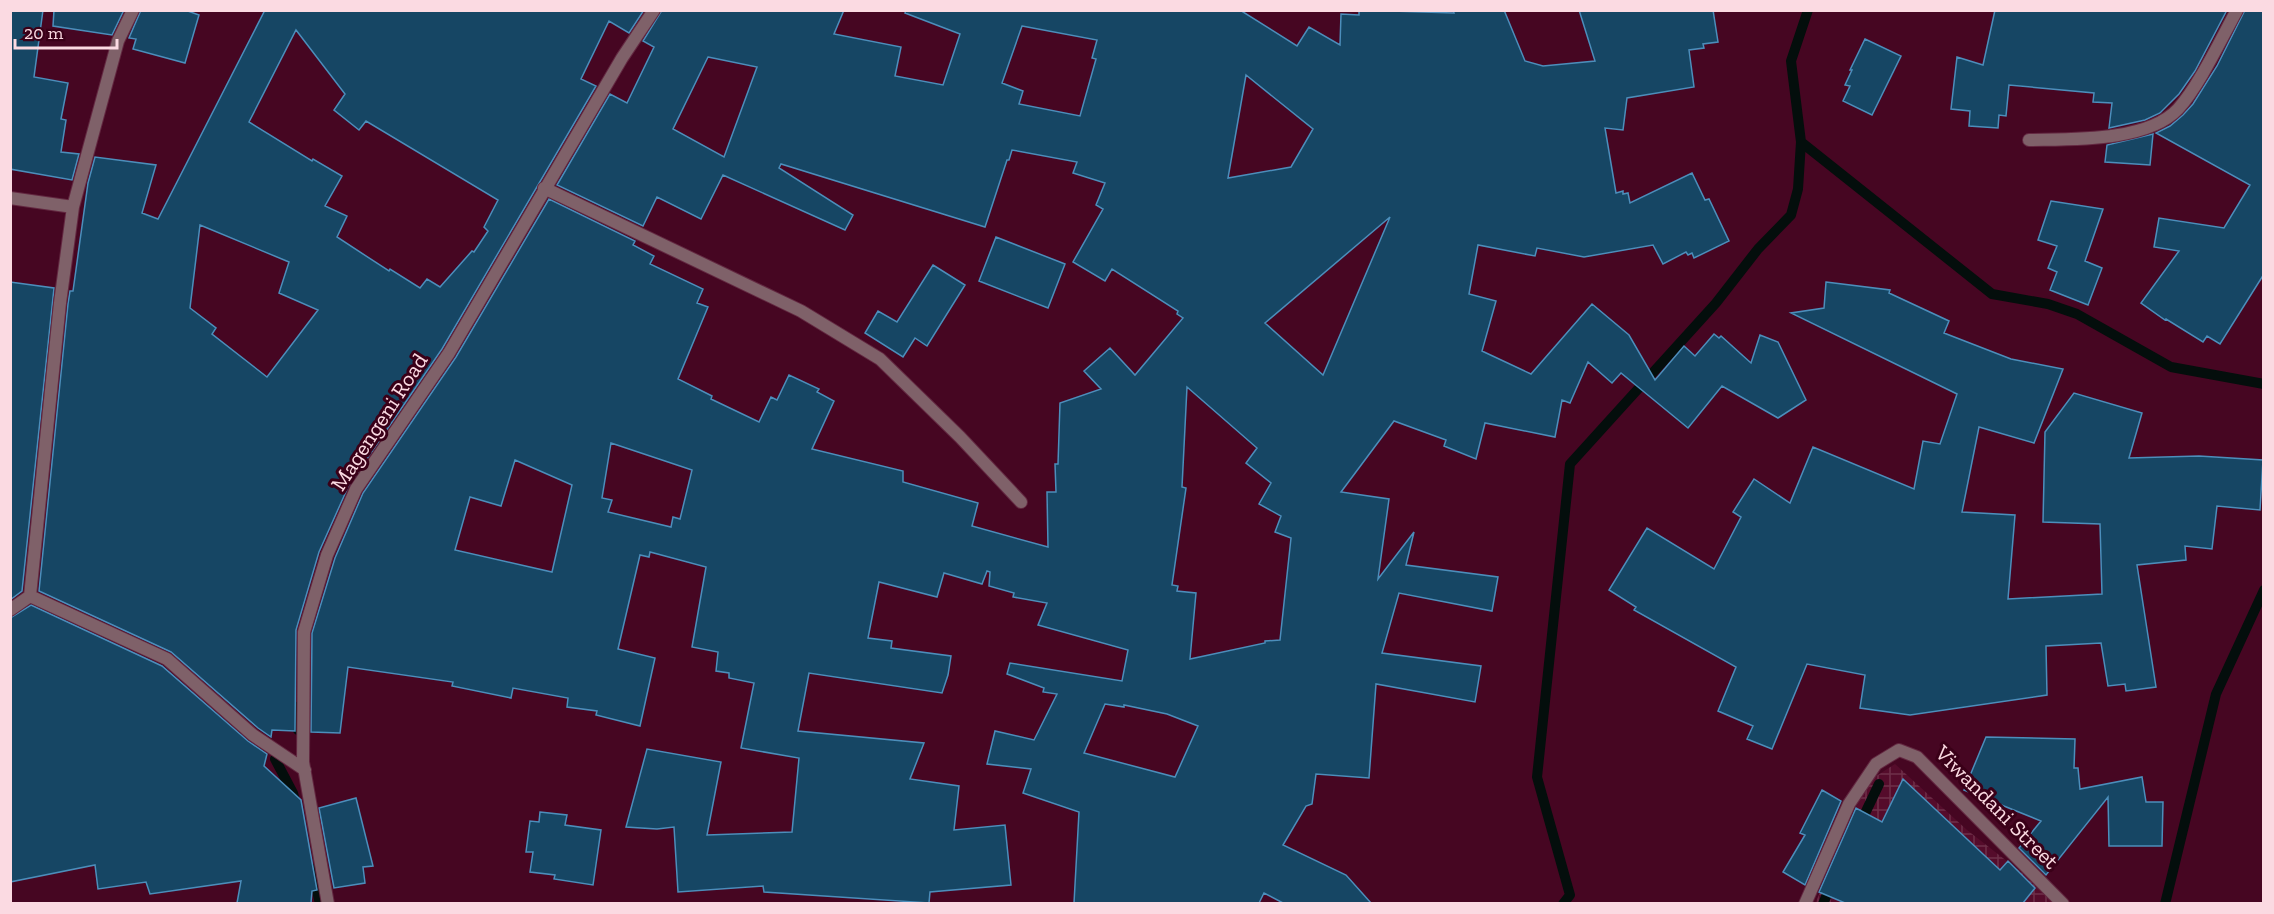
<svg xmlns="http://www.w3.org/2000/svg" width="2274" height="914" viewBox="0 0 2274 914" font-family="'Zilla Slab',serif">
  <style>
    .industrial { fill: url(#industrial-grid) }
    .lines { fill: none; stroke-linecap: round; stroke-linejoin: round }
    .stream { stroke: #040e0c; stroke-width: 10 }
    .building { fill: #164664; stroke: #4c8ebb; stroke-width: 1.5; fill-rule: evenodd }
    .service-casing { stroke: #632841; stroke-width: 14 }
    .minor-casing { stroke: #632841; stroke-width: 14 }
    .service { stroke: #7f6169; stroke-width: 12 }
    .minor { stroke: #7f6169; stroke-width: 12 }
    .labels { text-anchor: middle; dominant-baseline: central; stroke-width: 6; stroke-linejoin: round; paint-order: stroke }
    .street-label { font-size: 22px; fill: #fbdae2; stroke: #3a0018 }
  </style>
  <defs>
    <pattern id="industrial-grid" width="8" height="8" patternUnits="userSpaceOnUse" patternTransform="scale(1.5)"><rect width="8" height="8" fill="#550c2b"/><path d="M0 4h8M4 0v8" fill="none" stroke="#6e2f49"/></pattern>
  </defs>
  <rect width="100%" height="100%" fill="#460622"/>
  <!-- industrial -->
  <path class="industrial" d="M 1895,764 L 1967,830 L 2062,904 L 1815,904 L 1867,782 Z"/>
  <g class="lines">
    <!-- stream -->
    <path class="stream" d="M 1801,142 L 1992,294 L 2048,304 L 2077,314 L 2171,367 L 2264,384
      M 297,707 L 298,730
      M 275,759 L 293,793 L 296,805
      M 1860,824 L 1879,784
      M 312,869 L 320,904
      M 1563,904 L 1570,895 L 1537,777 L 1570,464 L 1716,303 L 1758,249 L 1791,215 L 1798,189 L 1801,142 L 1791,61 L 1808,10
      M 1823,904 L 1831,885
      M 2165,904 L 2216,694 L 2264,590"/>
  </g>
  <!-- building -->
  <path class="building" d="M 10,10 L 43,10 L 34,77 L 68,83 L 61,119 L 66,120 L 61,152 L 79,154 L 72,180 L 10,169 Z
    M 54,10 L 124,10 L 112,35 L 53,26 Z
    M 141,10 L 185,10 L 199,15 L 185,63 L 133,49 L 136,39 L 129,38 Z
    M 265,10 L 644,10 L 629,33 L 609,21 L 581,79 L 596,86 L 442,349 L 349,485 L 319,552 L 296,630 L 295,731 L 272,730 L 271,737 L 258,728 L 171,652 L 39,591 L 68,304 L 70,291 L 73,291 L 88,183 L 95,157 L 156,165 L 142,213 L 158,219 ZM 296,30 L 345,94 L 334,110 L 359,130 L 366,121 L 498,200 L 484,227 L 488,231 L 474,252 L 472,251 L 440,287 L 427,279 L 420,288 L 390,269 L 389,271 L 337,237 L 347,216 L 325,206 L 342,176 L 313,159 L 312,161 L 249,122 ZM 200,225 L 289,262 L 279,293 L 318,310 L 267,377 L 212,334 L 216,328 L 190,308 Z
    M 662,10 L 844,10 L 834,34 L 901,47 L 895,76 L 943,85 L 960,34 L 905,13 L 906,10 L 1240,10 L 1297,46 L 1309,27 L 1340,45 L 1341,14 L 1359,15 L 1359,10 L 1454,13 L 1453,10 L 1504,10 L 1525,61 L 1543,66 L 1595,61 L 1579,10 L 1713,10 L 1718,42 L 1703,44 L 1704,48 L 1689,50 L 1694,87 L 1627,98 L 1623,130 L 1605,128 L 1616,193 L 1623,191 L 1623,194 L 1628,193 L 1630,203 L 1692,173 L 1705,200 L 1709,199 L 1729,241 L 1694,258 L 1692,253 L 1688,255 L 1686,252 L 1663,264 L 1653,245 L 1584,257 L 1537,248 L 1535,256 L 1478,245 L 1469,294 L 1496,301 L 1482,351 L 1531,374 L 1592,304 L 1629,335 L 1655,380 L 1684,346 L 1695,356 L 1714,334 L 1719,338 L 1721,336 L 1751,363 L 1760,335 L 1778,342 L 1806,400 L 1778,418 L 1722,386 L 1688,428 L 1621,373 L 1612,383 L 1588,362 L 1570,403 L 1562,400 L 1555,437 L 1485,423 L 1476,459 L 1444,446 L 1446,440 L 1394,421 L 1341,492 L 1389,499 L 1378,579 L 1414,532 L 1406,565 L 1498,577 L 1492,611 L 1399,593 L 1382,653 L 1481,666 L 1475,702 L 1376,684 L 1369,778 L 1316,774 L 1312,804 L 1306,806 L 1283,845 L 1346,875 L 1371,903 L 1283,903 L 1264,893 L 1259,903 L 1074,903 L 1079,812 L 1023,793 L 1031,769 L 987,764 L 995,731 L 1034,740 L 1057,694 L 1043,692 L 1044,688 L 1007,674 L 1010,663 L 1122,681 L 1128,650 L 1038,625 L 1047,603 L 1013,597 L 1014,593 L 989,586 L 990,572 L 987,571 L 982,584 L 944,573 L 937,597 L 879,582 L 868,638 L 892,641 L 891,648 L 951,656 L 948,675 L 942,693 L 809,673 L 798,731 L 924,743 L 910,779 L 959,786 L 954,830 L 1005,825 L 1011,885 L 930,892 L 929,903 L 764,892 L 763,886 L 678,892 L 674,827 L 657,829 L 626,827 L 647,749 L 721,762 L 707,835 L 792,832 L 799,758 L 741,748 L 754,683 L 729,678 L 729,673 L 716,671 L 718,652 L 692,647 L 706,567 L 650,552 L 649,557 L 640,555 L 618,649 L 655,658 L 640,726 L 596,715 L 597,711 L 567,707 L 568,698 L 513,688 L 511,698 L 452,686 L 453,682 L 348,667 L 340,733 L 311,732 L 312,633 L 335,558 L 363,493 L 456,357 L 549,199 L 635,241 L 633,245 L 654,256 L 650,264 L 703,289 L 697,303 L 708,307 L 678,379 L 712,396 L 711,399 L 759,422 L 771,397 L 777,400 L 789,375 L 819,389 L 817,392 L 834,401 L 812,449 L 903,471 L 903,482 L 978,503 L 972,526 L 1048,547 L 1047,492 L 1056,492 L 1055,464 L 1058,464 L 1060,403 L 1101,389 L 1084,371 L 1110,348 L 1135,375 L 1183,318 L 1177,314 L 1178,311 L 1112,269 L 1105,281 L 1073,262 L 1103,209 L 1096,205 L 1105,183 L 1073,173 L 1077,162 L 1012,150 L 1009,160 L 1007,160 L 985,227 L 781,164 L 779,168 L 853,215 L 845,230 L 723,175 L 701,219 L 657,197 L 643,226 L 557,185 L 610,94 L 627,103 L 654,47 L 643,41 ZM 1022,26 L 1097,40 L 1092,58 L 1096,59 L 1080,116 L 1019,104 L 1023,91 L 1002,83 ZM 708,57 L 757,67 L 724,157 L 673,129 ZM 1246,75 L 1313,129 L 1291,167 L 1228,178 ZM 1390,217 L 1323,375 L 1265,323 ZM 1187,387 L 1257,448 L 1246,463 L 1271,483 L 1259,504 L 1281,516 L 1275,532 L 1291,538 L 1280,640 L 1265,641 L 1265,643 L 1190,659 L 1196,593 L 1177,591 L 1178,586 L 1172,585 L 1186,488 L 1182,487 ZM 611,443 L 692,470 L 680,519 L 673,517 L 671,527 L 608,512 L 612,500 L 602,498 ZM 515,460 L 572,485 L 552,572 L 455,550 L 470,497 L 501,506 ZM 1105,704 L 1124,707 L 1124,705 L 1167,714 L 1198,726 L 1175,777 L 1084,753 Z
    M 1995,10 L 2227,10 L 2195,71 L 2179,94 L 2160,113 L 2145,120 L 2109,128 L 2112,103 L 2093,102 L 2094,93 L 2009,85 L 2006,116 L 1999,115 L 1998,128 L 1969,126 L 1970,111 L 1951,109 L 1957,57 L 1983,65 Z
    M 2245,10 L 2264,10 L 2264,274 L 2220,344 L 2207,336 L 2203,342 L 2166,319 L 2165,320 L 2141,303 L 2179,251 L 2154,247 L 2159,218 L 2224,228 L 2250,185 L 2156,133 L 2170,126 L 2183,115 L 2193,104 L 2217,66 Z
    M 1865,39 L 1901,56 L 1872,115 L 1843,101 L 1850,86 L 1845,85 L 1852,70 L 1850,70 Z
    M 2153,134 L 2150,165 L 2105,162 L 2107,145 Z
    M 2051,201 L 2103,209 L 2085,261 L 2102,268 L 2088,305 L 2050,290 L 2057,272 L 2048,268 L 2057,246 L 2038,240 Z
    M 996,237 L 1065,264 L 1048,308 L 979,281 Z
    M 933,265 L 965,285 L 927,346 L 915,338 L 903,357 L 865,333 L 878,311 L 897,322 Z
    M 10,282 L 54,288 L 22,591 L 10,600 Z
    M 1826,282 L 1890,290 L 1889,293 L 1949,321 L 1944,333 L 2011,359 L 2063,369 L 2034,443 L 1979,427 L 1962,512 L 2015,515 L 2008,599 L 2102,594 L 2100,524 L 2043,522 L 2045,432 L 2074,393 L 2142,413 L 2129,458 L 2199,456 L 2263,460 L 2260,510 L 2217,506 L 2212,549 L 2185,546 L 2186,560 L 2137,565 L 2156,687 L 2126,691 L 2125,684 L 2108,686 L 2101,643 L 2046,646 L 2047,695 L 1910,715 L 1860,708 L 1865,675 L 1807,664 L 1772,749 L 1747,739 L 1753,726 L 1718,711 L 1736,667 L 1634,610 L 1636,607 L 1609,590 L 1647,528 L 1714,569 L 1741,517 L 1733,512 L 1754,479 L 1790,503 L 1813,447 L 1914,489 L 1923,441 L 1940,444 L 1957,394 L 1791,313 L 1824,308 Z
    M 31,605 L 162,666 L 248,741 L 267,754 L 264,766 L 301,800 L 317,890 L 312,891 L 311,903 L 237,903 L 241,881 L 150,894 L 146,882 L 98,889 L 95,865 L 10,882 L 10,618 Z
    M 1986,737 L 2075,739 L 2074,768 L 2078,768 L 2080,789 L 2142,777 L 2146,802 L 2163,802 L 2162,846 L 2109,846 L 2108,797 L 2046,875 L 2019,848 L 2041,821 L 1964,790 Z
    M 1903,779 L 2000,870 L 2008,861 L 2035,888 L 2023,903 L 1845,903 L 1819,892 L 1856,808 L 1882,822 Z
    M 1822,790 L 1841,801 L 1805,885 L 1783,872 L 1805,835 L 1800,833 Z
    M 356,798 L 373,866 L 363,867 L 365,883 L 334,888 L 319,808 Z
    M 540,812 L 567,815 L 565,825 L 601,830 L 593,885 L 554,879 L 555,875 L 530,872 L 533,852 L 526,852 L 530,821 L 539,822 Z"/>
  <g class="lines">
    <!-- service casing -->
    <g class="service-casing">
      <path id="service" d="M 1805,904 L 1849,804 L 1876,764 L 1899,750 L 1917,757 L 2063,904"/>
    </g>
    <!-- minor casing -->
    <g class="minor-casing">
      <path id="minor" d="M 2029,140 C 2071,139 2147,142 2178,109 C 2199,86 2221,39 2237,10
        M 544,188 L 801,311 L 880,359 L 960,437 L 1021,502
        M 10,198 L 73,207
        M 30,596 L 60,303 L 73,207 L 118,41 L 133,10
        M 10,610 L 30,596 L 167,659 L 253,735 L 305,770
        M 328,904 L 303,762 L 304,632 L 327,555 L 356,489 L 449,353 L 622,58 L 654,10"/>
    </g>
    <!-- service -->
    <use href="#service" class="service"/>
    <!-- minor -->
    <use href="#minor" class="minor"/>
  </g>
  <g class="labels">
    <!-- street labels -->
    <g class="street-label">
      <text transform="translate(379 422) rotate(-57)">Magengeni Road</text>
      <text transform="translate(1997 807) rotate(45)">Viwandani Street</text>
    </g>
  </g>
  <!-- border -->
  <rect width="2274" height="914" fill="none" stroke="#fbdae2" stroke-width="24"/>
  <!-- scale -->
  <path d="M15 39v9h102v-9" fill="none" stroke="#fbdae2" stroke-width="3"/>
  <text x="24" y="39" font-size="18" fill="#fbdae2" stroke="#3a0018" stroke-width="4.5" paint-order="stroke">20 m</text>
</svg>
